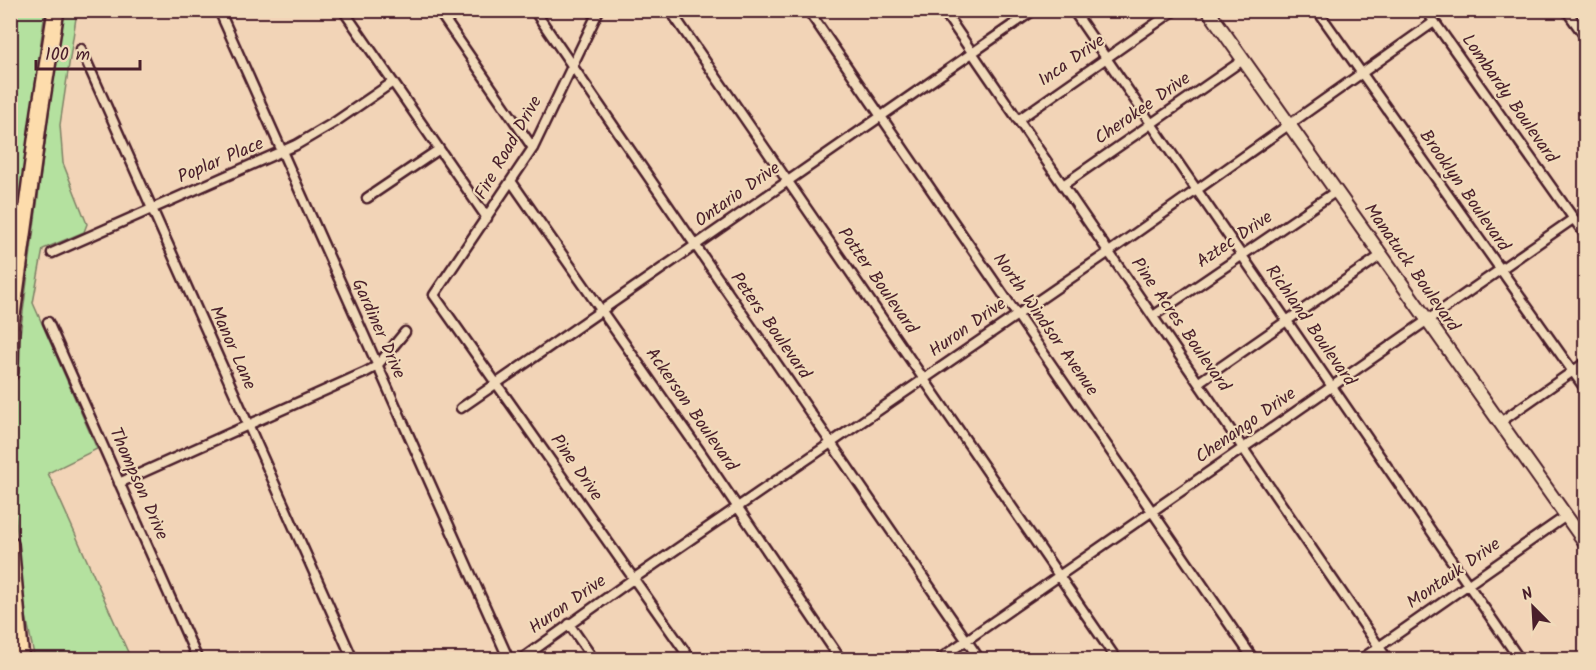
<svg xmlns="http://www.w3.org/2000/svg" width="1596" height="670" viewBox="0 0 1596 670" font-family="Kalam,sans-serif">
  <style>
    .green { fill: #b4e19f; stroke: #7f8065; stroke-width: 1.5 }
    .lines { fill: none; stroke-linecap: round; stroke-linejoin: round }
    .street-casing { stroke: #4a1f2b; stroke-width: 13 }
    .secondary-casing { stroke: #4a1f2b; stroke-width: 16 }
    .highway-casing { stroke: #4a1f2b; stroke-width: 20 }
    .street { stroke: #f1daba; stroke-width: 8 }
    .secondary { stroke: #f1daba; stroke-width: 12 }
    .highway { stroke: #fddcac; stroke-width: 15 }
    .labels { text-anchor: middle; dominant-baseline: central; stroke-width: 4.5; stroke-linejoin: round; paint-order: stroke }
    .street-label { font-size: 18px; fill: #4a1f2b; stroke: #f1daba }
  </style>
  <rect width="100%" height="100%" fill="#f2d4b7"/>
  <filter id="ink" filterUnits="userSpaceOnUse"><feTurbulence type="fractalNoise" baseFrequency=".0167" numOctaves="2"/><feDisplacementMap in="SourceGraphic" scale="12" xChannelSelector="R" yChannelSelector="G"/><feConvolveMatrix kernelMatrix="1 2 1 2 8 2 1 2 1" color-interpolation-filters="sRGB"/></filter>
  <g filter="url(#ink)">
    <!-- green -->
    <path class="green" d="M 10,11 L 45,11 L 11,271 L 10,271 Z
      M 62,11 L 77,11 L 60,125 L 63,163 L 87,224 L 84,232 L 43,249 L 33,303 L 97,449 L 48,473 L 131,659 L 35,660 L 26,616 L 15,512 L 11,418 L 18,351 Z"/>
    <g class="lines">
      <!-- street casing -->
      <g class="street-casing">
        <path id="street" d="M 219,10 L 509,660
          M 343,10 L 487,218
          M 438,10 L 533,148
          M 534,10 L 980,660
          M 599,10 L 533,148 L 434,295 L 691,660
          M 670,10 L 1117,660
          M 808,10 L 1254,660
          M 943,10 L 1388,660
          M 1073,10 L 1520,660
          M 1317,10 L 1586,390
          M 1426,10 L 1586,236
          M 1566,10 L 1586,38
          M 81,49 L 353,660
          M 1018,120 L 1175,10
          M 511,181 L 701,453 L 841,660
          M 1063,185 L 1243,60
          M 367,198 L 438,150
          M 52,253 L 296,145 L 335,122 L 393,82
          M 1153,316 L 1335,192
          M 48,322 L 198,660
          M 1199,382 L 1380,256
          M 461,408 L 1034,10
          M 1499,423 L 1586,362
          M 119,483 L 366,372 L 377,366 L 405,332
          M 569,624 L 594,660
          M 520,660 L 633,579 L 1109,252 L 1434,22
          M 938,660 L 1573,219
          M 1360,660 L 1566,516"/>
      </g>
      <!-- secondary casing -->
      <g class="secondary-casing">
        <path id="secondary" d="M 1208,10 L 1586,544"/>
      </g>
      <!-- highway casing -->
      <g class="highway-casing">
        <path id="highway" d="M 10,330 L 40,111 L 56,10
          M 10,373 L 11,329
          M 10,544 L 21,660"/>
      </g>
      <!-- street -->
      <use href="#street" class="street"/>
      <!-- secondary -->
      <use href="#secondary" class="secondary"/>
      <!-- highway -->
      <use href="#highway" class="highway"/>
    </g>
  </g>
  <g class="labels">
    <!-- street labels -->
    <g class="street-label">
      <text transform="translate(1072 61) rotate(-35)">Inca Drive</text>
      <text transform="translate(1509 99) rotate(55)">Lombardy Boulevard</text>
      <text transform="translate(1143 109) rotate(-35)">Cherokee Drive</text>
      <text transform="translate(509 148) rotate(-60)">Fire Road Drive</text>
      <text transform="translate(221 161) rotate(-23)">Poplar Place</text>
      <text transform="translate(1464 191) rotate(55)">Brooklyn Boulevard</text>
      <text transform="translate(738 195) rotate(-35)">Ontario Drive</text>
      <text transform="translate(1235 240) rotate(-34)">Aztec Drive</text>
      <text transform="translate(1411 268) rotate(55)">Manatuck Boulevard</text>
      <text transform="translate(877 281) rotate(55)">Potter Boulevard</text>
      <text transform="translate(1045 325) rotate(55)">North Windsor Avenue</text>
      <text transform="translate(1180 325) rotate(55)">Pine Acres Boulevard</text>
      <text transform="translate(770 326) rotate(55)">Peters Boulevard</text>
      <text transform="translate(1310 326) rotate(55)">Richland Boulevard</text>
      <text transform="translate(968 328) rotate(-35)">Huron Drive</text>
      <text transform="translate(378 329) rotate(66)">Gardiner Drive</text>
      <text transform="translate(232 348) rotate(66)">Manor Lane</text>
      <text transform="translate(691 410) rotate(55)">Ackerson Boulevard</text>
      <text transform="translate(1246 426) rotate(-35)">Chenango Drive</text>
      <text transform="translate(576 468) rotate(55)">Pine Drive</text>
      <text transform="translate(138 484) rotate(66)">Thompson Drive</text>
      <text transform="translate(1454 574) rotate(-35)">Montauk Drive</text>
      <text transform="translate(568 605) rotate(-35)">Huron Drive</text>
    </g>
  </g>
  <!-- margin -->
  <rect width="1596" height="670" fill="none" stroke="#f1daba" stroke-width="36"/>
  <rect x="18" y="18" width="1560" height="634" fill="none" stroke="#4a1f2b" stroke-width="2" filter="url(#ink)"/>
  <!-- north arrow -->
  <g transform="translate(1533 607) rotate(336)" stroke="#f1daba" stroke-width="4.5" paint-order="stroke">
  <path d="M0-4.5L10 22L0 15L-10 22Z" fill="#4a1f2b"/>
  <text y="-9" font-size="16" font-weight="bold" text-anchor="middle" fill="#4a1f2b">N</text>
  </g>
  <!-- scale -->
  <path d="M36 60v9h104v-9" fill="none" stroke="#4a1f2b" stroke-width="3"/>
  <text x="45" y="60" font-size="18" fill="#4a1f2b" stroke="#f1daba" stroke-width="4.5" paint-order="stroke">100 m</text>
</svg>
